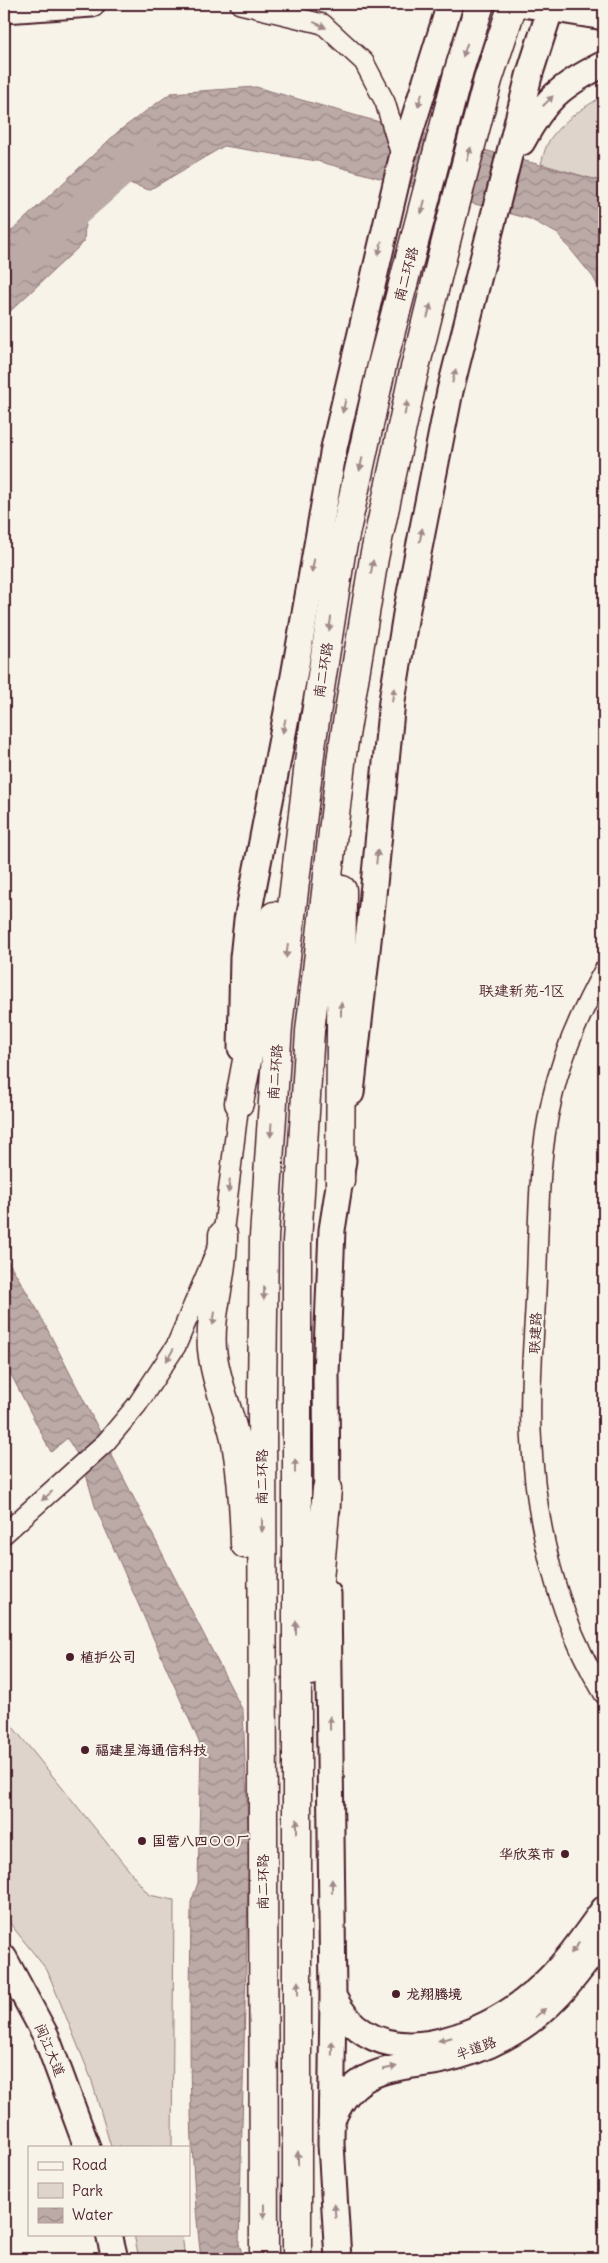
<svg xmlns="http://www.w3.org/2000/svg" width="608" height="2263" viewBox="0 0 608 2263" font-family="Delius,'LXGW WenKai TC',sans-serif">
  <style>
    .green { fill: #ded4cc; stroke: #947a7c }
    .water { fill: url(#water-waves); stroke: #8e7275 }
    .lines { fill: none; stroke-linecap: round; stroke-linejoin: round }
    .river { stroke: #bcaaa7; stroke-width: 29 }
    .minor-casing { stroke: #4a1f2b; stroke-width: 22 }
    .major-casing { stroke: #4a1f2b; stroke-width: 29 }
    .highway-casing { stroke: #4a1f2b; stroke-width: 31 }
    .minor { stroke: #f7f3e8; stroke-width: 19 }
    .major { stroke: #f7f3e8; stroke-width: 25 }
    .highway { stroke: #f7f3e8; stroke-width: 28 }
    .oneway { fill: #a0898a }
    .poi-dot { fill: #4a1f2b; stroke: #f7f3e8; stroke-width: 2 }
    .labels { text-anchor: middle; dominant-baseline: central; stroke-width: 4; stroke-linejoin: round; paint-order: stroke }
    .street-label { font-size: 14px; fill: #4a1f2b; stroke: #f7f3e8 }
    .poi-label { font-size: 14px; font-weight: bold; fill: #4a1f2b; stroke: #f7f3e8; text-anchor: start }
    .neighbourhood-label { font-size: 15px; fill: #4a1f2b; stroke: #f7f3e8 }
  </style>
  <defs>
    <pattern id="water-waves" width="16" height="10" patternUnits="userSpaceOnUse" patternTransform="scale(1.25)"><rect width="16" height="10" fill="#bcaaa7"/><path d="M0 5q4-4 8 0t8 0" fill="none" stroke="#9b8a88"/></pattern>
  </defs>
  <rect width="100%" height="100%" fill="#f7f3e8"/>
  <filter id="ink" filterUnits="userSpaceOnUse"><feTurbulence type="fractalNoise" baseFrequency=".02" numOctaves="2"/><feDisplacementMap in="SourceGraphic" scale="10" xChannelSelector="R" yChannelSelector="G"/><feConvolveMatrix kernelMatrix="1 2 1 2 8 2 1 2 1" color-interpolation-filters="sRGB"/></filter>
  <g filter="url(#ink)">
    <!-- green -->
    <path class="green" d="M 604,96 L 604,182 L 541,164 C 543,158 544,151 547,145 C 555,126 586,105 604,96 Z
      M 4,1716 L 149,1895 L 174,1900 L 172,2147 L 111,2147 L 91,2078 L 47,1970 L 4,1916 Z
      M 134,2234 L 182,2234 L 185,2259 L 139,2259 Z"/>
    <!-- water -->
    <path class="water" d="M 256,87 L 361,117 L 604,182 L 604,298 L 593,277 L 558,234 L 530,219 L 317,161 L 224,146 L 149,190 L 104,174 L 87,189 L 84,242 L 4,317 L 4,238 L 120,130 L 171,93 Z
      M 4,1254 L 38,1311 L 243,1711 L 249,1851 L 239,2244 L 244,2259 L 201,2259 C 187,2141 190,2021 191,1902 L 198,1883 L 201,1746 L 95,1506 L 83,1464 L 67,1438 L 51,1452 L 4,1361 Z"/>
    <g class="lines">
      <!-- river -->
      <path class="river" d="M 4,276 L 131,164 L 147,155"/>
      <!-- minor casing -->
      <g class="minor-casing">
        <path id="minor" d="M 240,4 L 323,24 L 364,62 L 385,102 L 402,158
          M 604,970 C 582,1010 562,1054 552,1099 C 537,1161 539,1227 536,1291 C 534,1337 529,1385 531,1431 C 535,1523 556,1615 604,1694
          M 4,1534 L 106,1442 L 137,1405 L 176,1346 L 223,1235 L 239,1103"/>
      </g>
      <!-- major casing -->
      <g class="major-casing">
        <path id="major" d="M 523,4 L 604,17
          M 4,10 L 92,4
          M 522,142 C 544,100 561,85 604,64
          M 241,1048 L 243,958 L 247,920 L 294,676 L 334,448 L 402,158 L 450,4
          M 351,1093 L 372,905 L 392,701 L 406,614 L 450,391 L 529,76 L 552,4
          M 327,1509 L 326,1374 L 332,1230 L 343,1160
          M 328,1594 L 333,1996 L 331,2144 L 338,2259
          M 4,1958 L 46,2036 L 87,2147
          M 333,1996 C 374,2081 482,2039 536,1991 C 563,1968 583,1938 604,1909
          M 331,2123 C 353,2067 389,2070 439,2061 C 461,2056 483,2049 503,2038 C 549,2014 574,1979 604,1938
          M 109,2234 L 115,2259"/>
      </g>
      <!-- highway casing -->
      <g class="highway-casing">
        <path id="highway" d="M 239,1103 L 274,916
          M 340,1181 L 342,890
          M 223,1235 C 224,1273 209,1311 212,1349 C 215,1380 228,1408 235,1438 C 242,1472 244,1509 245,1544
          M 311,1671 L 327,1489
          M 264,2259 L 262,1391 L 264,1237 L 278,1026 L 311,746 L 341,553 L 382,365 L 459,70 L 480,4
          M 297,2259 L 297,1241 L 310,1031 L 342,754 L 374,558 L 413,376 L 450,225 L 488,80 L 513,4"/>
      </g>
      <!-- minor -->
      <use href="#minor" class="minor"/>
      <!-- major -->
      <use href="#major" class="major"/>
      <!-- highway -->
      <use href="#highway" class="highway"/>
    </g>
    <!-- one-way arrows -->
    <defs><path id="oneway-solid" d="M-6-.8H1V-3.2L6.5 0L1 3.2V.8H-6Z" transform="scale(1.25)"/></defs>
    <g class="oneway">
      <use href="#oneway-solid" transform="translate(320 25) rotate(25)"/>
      <use href="#oneway-solid" transform="translate(465 50) rotate(108)"/>
      <use href="#oneway-solid" transform="translate(420 100) rotate(107)"/>
      <use href="#oneway-solid" transform="translate(548 101) rotate(-45)"/>
      <use href="#oneway-solid" transform="translate(469 154) rotate(-75)"/>
      <use href="#oneway-solid" transform="translate(423 207) rotate(105)"/>
      <use href="#oneway-solid" transform="translate(380 248) rotate(103)"/>
      <use href="#oneway-solid" transform="translate(429 311) rotate(-76)"/>
      <use href="#oneway-solid" transform="translate(454 376) rotate(-76)"/>
      <use href="#oneway-solid" transform="translate(344 406) rotate(103)"/>
      <use href="#oneway-solid" transform="translate(406 408) rotate(-78)"/>
      <use href="#oneway-solid" transform="translate(361 464) rotate(102)"/>
      <use href="#oneway-solid" transform="translate(421 535) rotate(-79)"/>
      <use href="#oneway-solid" transform="translate(313 566) rotate(100)"/>
      <use href="#oneway-solid" transform="translate(372 567) rotate(-81)"/>
      <use href="#oneway-solid" transform="translate(330 624) rotate(99)"/>
      <use href="#oneway-solid" transform="translate(393 695) rotate(-82)"/>
      <use href="#oneway-solid" transform="translate(284 726) rotate(101)"/>
      <use href="#oneway-solid" transform="translate(377 857) rotate(-84)"/>
      <use href="#oneway-solid" transform="translate(287 951) rotate(97)"/>
      <use href="#oneway-solid" transform="translate(341 1009) rotate(-90)"/>
      <use href="#oneway-solid" transform="translate(271 1130) rotate(94)"/>
      <use href="#oneway-solid" transform="translate(229 1186) rotate(97)"/>
      <use href="#oneway-solid" transform="translate(264 1293) rotate(91)"/>
      <use href="#oneway-solid" transform="translate(214 1318) rotate(99)"/>
      <use href="#oneway-solid" transform="translate(170 1355) rotate(120)"/>
      <use href="#oneway-solid" transform="translate(295 1466) rotate(-90)"/>
      <use href="#oneway-solid" transform="translate(47 1496) rotate(139)"/>
      <use href="#oneway-solid" transform="translate(262 1525) rotate(90)"/>
      <use href="#oneway-solid" transform="translate(296 1628) rotate(-90)"/>
      <use href="#oneway-solid" transform="translate(330 1723) rotate(-91)"/>
      <use href="#oneway-solid" transform="translate(297 1826) rotate(-90)"/>
      <use href="#oneway-solid" transform="translate(332 1886) rotate(-91)"/>
      <use href="#oneway-solid" transform="translate(575 1948) rotate(128)"/>
      <use href="#oneway-solid" transform="translate(298 1988) rotate(-90)"/>
      <use href="#oneway-solid" transform="translate(540 2013) rotate(-39)"/>
      <use href="#oneway-solid" transform="translate(445 2039) rotate(166)"/>
      <use href="#oneway-solid" transform="translate(332 2048) rotate(-89)"/>
      <use href="#oneway-solid" transform="translate(390 2068) rotate(-12)"/>
      <use href="#oneway-solid" transform="translate(298 2158) rotate(-90)"/>
      <use href="#oneway-solid" transform="translate(264 2211) rotate(90)"/>
      <use href="#oneway-solid" transform="translate(335 2211) rotate(-93)"/>
    </g>
  </g>
  <!-- markers -->
  <g class="poi-dot">
    <circle cx="70" cy="1657" r="5"/>
    <circle cx="85" cy="1750" r="5"/>
    <circle cx="142" cy="1841" r="5"/>
    <circle cx="565" cy="1854" r="5"/>
    <circle cx="396" cy="1994" r="5"/>
  </g>
  <g class="labels">
    <!-- street labels -->
    <g class="street-label">
      <text transform="translate(406 274) rotate(-75)">南二环路</text>
      <text transform="translate(323 670) rotate(-81)">南二环路</text>
      <text transform="translate(275 1072) rotate(-86)">南二环路</text>
      <text transform="translate(535 1333) rotate(-87)">联建路</text>
      <text transform="translate(262 1477) rotate(-90)">南二环路</text>
      <text transform="translate(263 1882) rotate(-90)">南二环路</text>
      <text transform="translate(476 2048) rotate(-20)">半道路</text>
      <text transform="translate(50 2050) rotate(67)">闽江大道</text>
    </g>
    <!-- poi labels -->
    <g class="poi-label">
      <text x="80" y="1657">植护公司</text>
      <text x="95" y="1750">福建星海通信科技</text>
      <text x="152" y="1841">国营八四〇〇厂</text>
      <text x="555" y="1854" text-anchor="end">华欣菜市</text>
      <text x="406" y="1994">龙翔腾境</text>
    </g>
    <!-- neighbourhood labels -->
    <g class="neighbourhood-label">
      <text x="522" y="990">联建新苑-1区</text>
    </g>
  </g>
  <!-- margin -->
  <rect width="608" height="2263" fill="none" stroke="#f7f3e8" stroke-width="20"/>
  <rect x="10" y="10" width="588" height="2243" fill="none" stroke="#4a1f2b" stroke-width="2" filter="url(#ink)"/>
  <!-- legend -->
  <rect x="28" y="2146" width="162" height="90" fill="#f7f3e8" stroke="#b29e9c"/>
  <rect x="38" y="2162" width="25" height="8" fill="#f7f3e8" stroke="#b29e9c"/>
  <text x="72" y="2170" font-size="15" fill="#4a1f2b">Road</text>
  <rect x="38" y="2183" width="25" height="15" fill="#ded4cc" stroke="#b29e9c"/>
  <text x="72" y="2196" font-size="15" fill="#4a1f2b">Park</text>
  <rect x="38" y="2208" width="25" height="15" fill="url(#water-waves)" stroke="#b29e9c"/>
  <text x="72" y="2220" font-size="15" fill="#4a1f2b">Water</text>
</svg>
